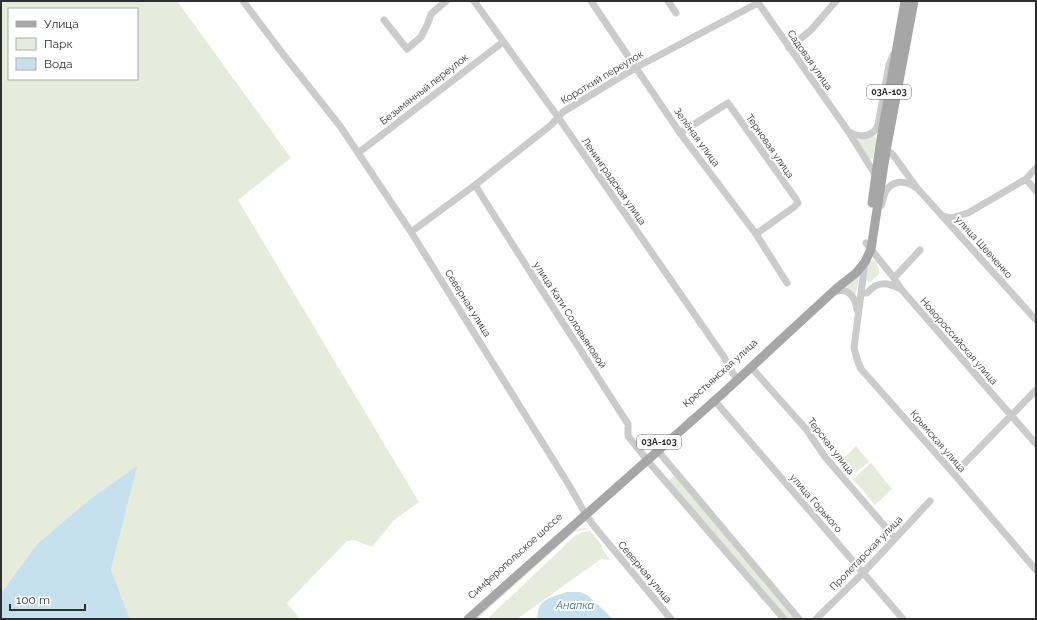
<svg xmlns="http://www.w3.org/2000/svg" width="1037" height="620" viewBox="0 0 1037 620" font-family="Raleway,sans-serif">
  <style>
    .green { fill: #e5ecdc; fill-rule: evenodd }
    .water { fill: #c7e0ed }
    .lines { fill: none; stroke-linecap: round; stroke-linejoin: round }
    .minor { stroke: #cbcbcb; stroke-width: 7 }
    .major { stroke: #a6a6a6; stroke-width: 9 }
    .labels { text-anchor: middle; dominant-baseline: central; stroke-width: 4; stroke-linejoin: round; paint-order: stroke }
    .shield { fill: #fff; stroke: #6d6d6d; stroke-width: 1 }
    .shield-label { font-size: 9px; font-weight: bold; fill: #2e2e2e }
    .street-label { font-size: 10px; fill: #2e2e2e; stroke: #fff }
    .water-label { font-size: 11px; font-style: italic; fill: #3a7693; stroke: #fff }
  </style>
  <rect width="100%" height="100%" fill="#fff"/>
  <!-- green -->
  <path class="green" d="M 1,1 L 177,1 L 291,158 L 238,200 L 419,502 L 394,520 L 372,547 L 354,540 L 347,541 L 287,603 L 300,619 L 130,619 L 111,570 L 136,467 L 90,499 L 37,544 L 1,593 ZM 9,9 L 137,9 L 137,79 L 9,79 Z
    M 873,136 L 875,136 L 876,139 L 873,158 L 869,160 L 857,140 Z
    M 872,260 L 876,261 L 879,270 L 879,274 L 869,283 L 866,280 L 869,262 Z
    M 857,277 L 859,278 L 856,293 L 855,294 L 845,288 Z
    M 856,446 L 869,462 L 855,473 L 843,459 Z
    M 871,463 L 892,489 L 875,505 L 853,479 Z
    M 675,475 L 798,619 L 786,619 L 668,481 Z
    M 584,528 L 589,529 L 574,532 L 477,619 L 473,619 L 574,530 Z
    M 590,531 L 603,547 L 601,547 L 610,560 L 601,559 L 517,619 L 487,619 L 576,535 L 582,533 L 582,532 Z"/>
  <!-- water -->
  <path class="water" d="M 137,466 L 111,570 L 130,619 L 1,619 L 1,593 L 37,544 L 90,499 Z
    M 567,592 L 580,592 L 587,595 L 613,619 L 537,619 C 538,614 538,607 542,603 C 546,598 561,594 567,592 Z"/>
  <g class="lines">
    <!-- minor -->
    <path class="minor" d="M 243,1 L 283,54 L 340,126 L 411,232 L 569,485 L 586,515 L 594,526 L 671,619
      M 474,1 L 558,117 L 724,357 L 734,375
      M 591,1 L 680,133 L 756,234 L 787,283
      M 668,1 L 676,13
      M 757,1 L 848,131 L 876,176
      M 384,20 L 407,49 L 421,37 L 428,23 L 431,14 L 446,1
      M 789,48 L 811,30 L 836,1
      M 848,131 C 858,138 873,138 878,125 L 889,65 L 893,55
      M 680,133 L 728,103 L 796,199 L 798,203 L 794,207 L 756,234
      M 886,151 L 891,153 L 894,156 L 917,188 L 1036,320
      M 358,153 L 503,42
      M 1026,179 L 1036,191
      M 475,185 C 525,265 577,344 628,424 L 628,436 L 644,456
      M 881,206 C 883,202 883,197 885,193 C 891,180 904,180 915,187
      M 942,216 L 951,218 L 968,213 L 1026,179 L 1036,168
      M 411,232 L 475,185 L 551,125 L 563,112 L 637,67 L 758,3
      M 866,243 L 894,278 L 901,289 L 1036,444
      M 865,262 L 854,348 L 858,362 L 861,369 L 954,474 L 1036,570
      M 894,278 L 920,250
      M 832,293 C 847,286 855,295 857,310
      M 861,293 L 867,293 C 869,291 872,288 875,286 C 884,281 892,285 901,289
      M 751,367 L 806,429 L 825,457 L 895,538
      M 714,400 L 903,619
      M 658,451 L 799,619
      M 647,460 L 784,619
      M 954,474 L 1036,390
      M 816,619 L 863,573 L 930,501"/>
    <!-- major -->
    <path class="major" d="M 872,203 L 880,145 L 905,1
      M 468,619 L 721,395 L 837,288 L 856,273 L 865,262 L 871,249 L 886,151 L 914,1"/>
  </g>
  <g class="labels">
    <!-- shield labels -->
    <g class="shield">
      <rect x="867" y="85" width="44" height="14" rx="3"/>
      <rect x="637" y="435" width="44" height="14" rx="3"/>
    </g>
    <g class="shield-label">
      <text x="889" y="92">03А-103</text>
      <text x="659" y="442">03А-103</text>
    </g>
    <!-- street labels -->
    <g class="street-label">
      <text transform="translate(810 60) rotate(55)">Садовая улица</text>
      <text transform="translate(602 77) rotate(-31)">Короткий переулок</text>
      <text transform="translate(424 89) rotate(-38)">Безымянный переулок</text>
      <text transform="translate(697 137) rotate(54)">Зелёная улица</text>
      <text transform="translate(770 146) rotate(55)">Терновая улица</text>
      <text transform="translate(614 181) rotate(55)">Ленинградская улица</text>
      <text transform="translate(984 247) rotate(48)">улица Шевченко</text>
      <text transform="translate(468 303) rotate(58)">Северная улица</text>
      <text transform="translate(570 315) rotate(57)">улица Кати Соловьяновой</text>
      <text transform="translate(959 341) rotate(49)">Новороссийская улица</text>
      <text transform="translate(720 373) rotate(-42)">Крестьянская улица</text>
      <text transform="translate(938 441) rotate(49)">Крымская улица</text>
      <text transform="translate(831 446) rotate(52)">Терская улица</text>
      <text transform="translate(816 503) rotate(49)">улица Горького</text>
      <text transform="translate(866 553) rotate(-46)">Пролетарская улица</text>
      <text transform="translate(515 556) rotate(-42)">Симферопольское шоссе</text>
      <text transform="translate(645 572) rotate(50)">Северная улица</text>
    </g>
    <!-- water labels -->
    <g class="water-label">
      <text x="575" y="605">Анапка</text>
    </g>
  </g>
  <!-- border -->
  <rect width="1037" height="620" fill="none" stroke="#2e2e2e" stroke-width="4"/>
  <!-- legend -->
  <rect x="8" y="8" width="130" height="72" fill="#ffffff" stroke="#ababab"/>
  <rect x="16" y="21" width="20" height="6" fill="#a6a6a6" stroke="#ababab"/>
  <text x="44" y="28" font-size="12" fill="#2e2e2e">Улица</text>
  <rect x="16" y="38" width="20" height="12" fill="#e5ecdc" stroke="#ababab"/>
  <text x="44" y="48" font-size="12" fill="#2e2e2e">Парк</text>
  <rect x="16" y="58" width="20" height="12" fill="#c7e0ed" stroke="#ababab"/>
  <text x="44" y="68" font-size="12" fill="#2e2e2e">Вода</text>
  <!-- scale -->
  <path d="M10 604v6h75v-6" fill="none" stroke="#2e2e2e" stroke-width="2"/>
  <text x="16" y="604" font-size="12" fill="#2e2e2e" stroke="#ffffff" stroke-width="3" paint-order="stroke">100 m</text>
</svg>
